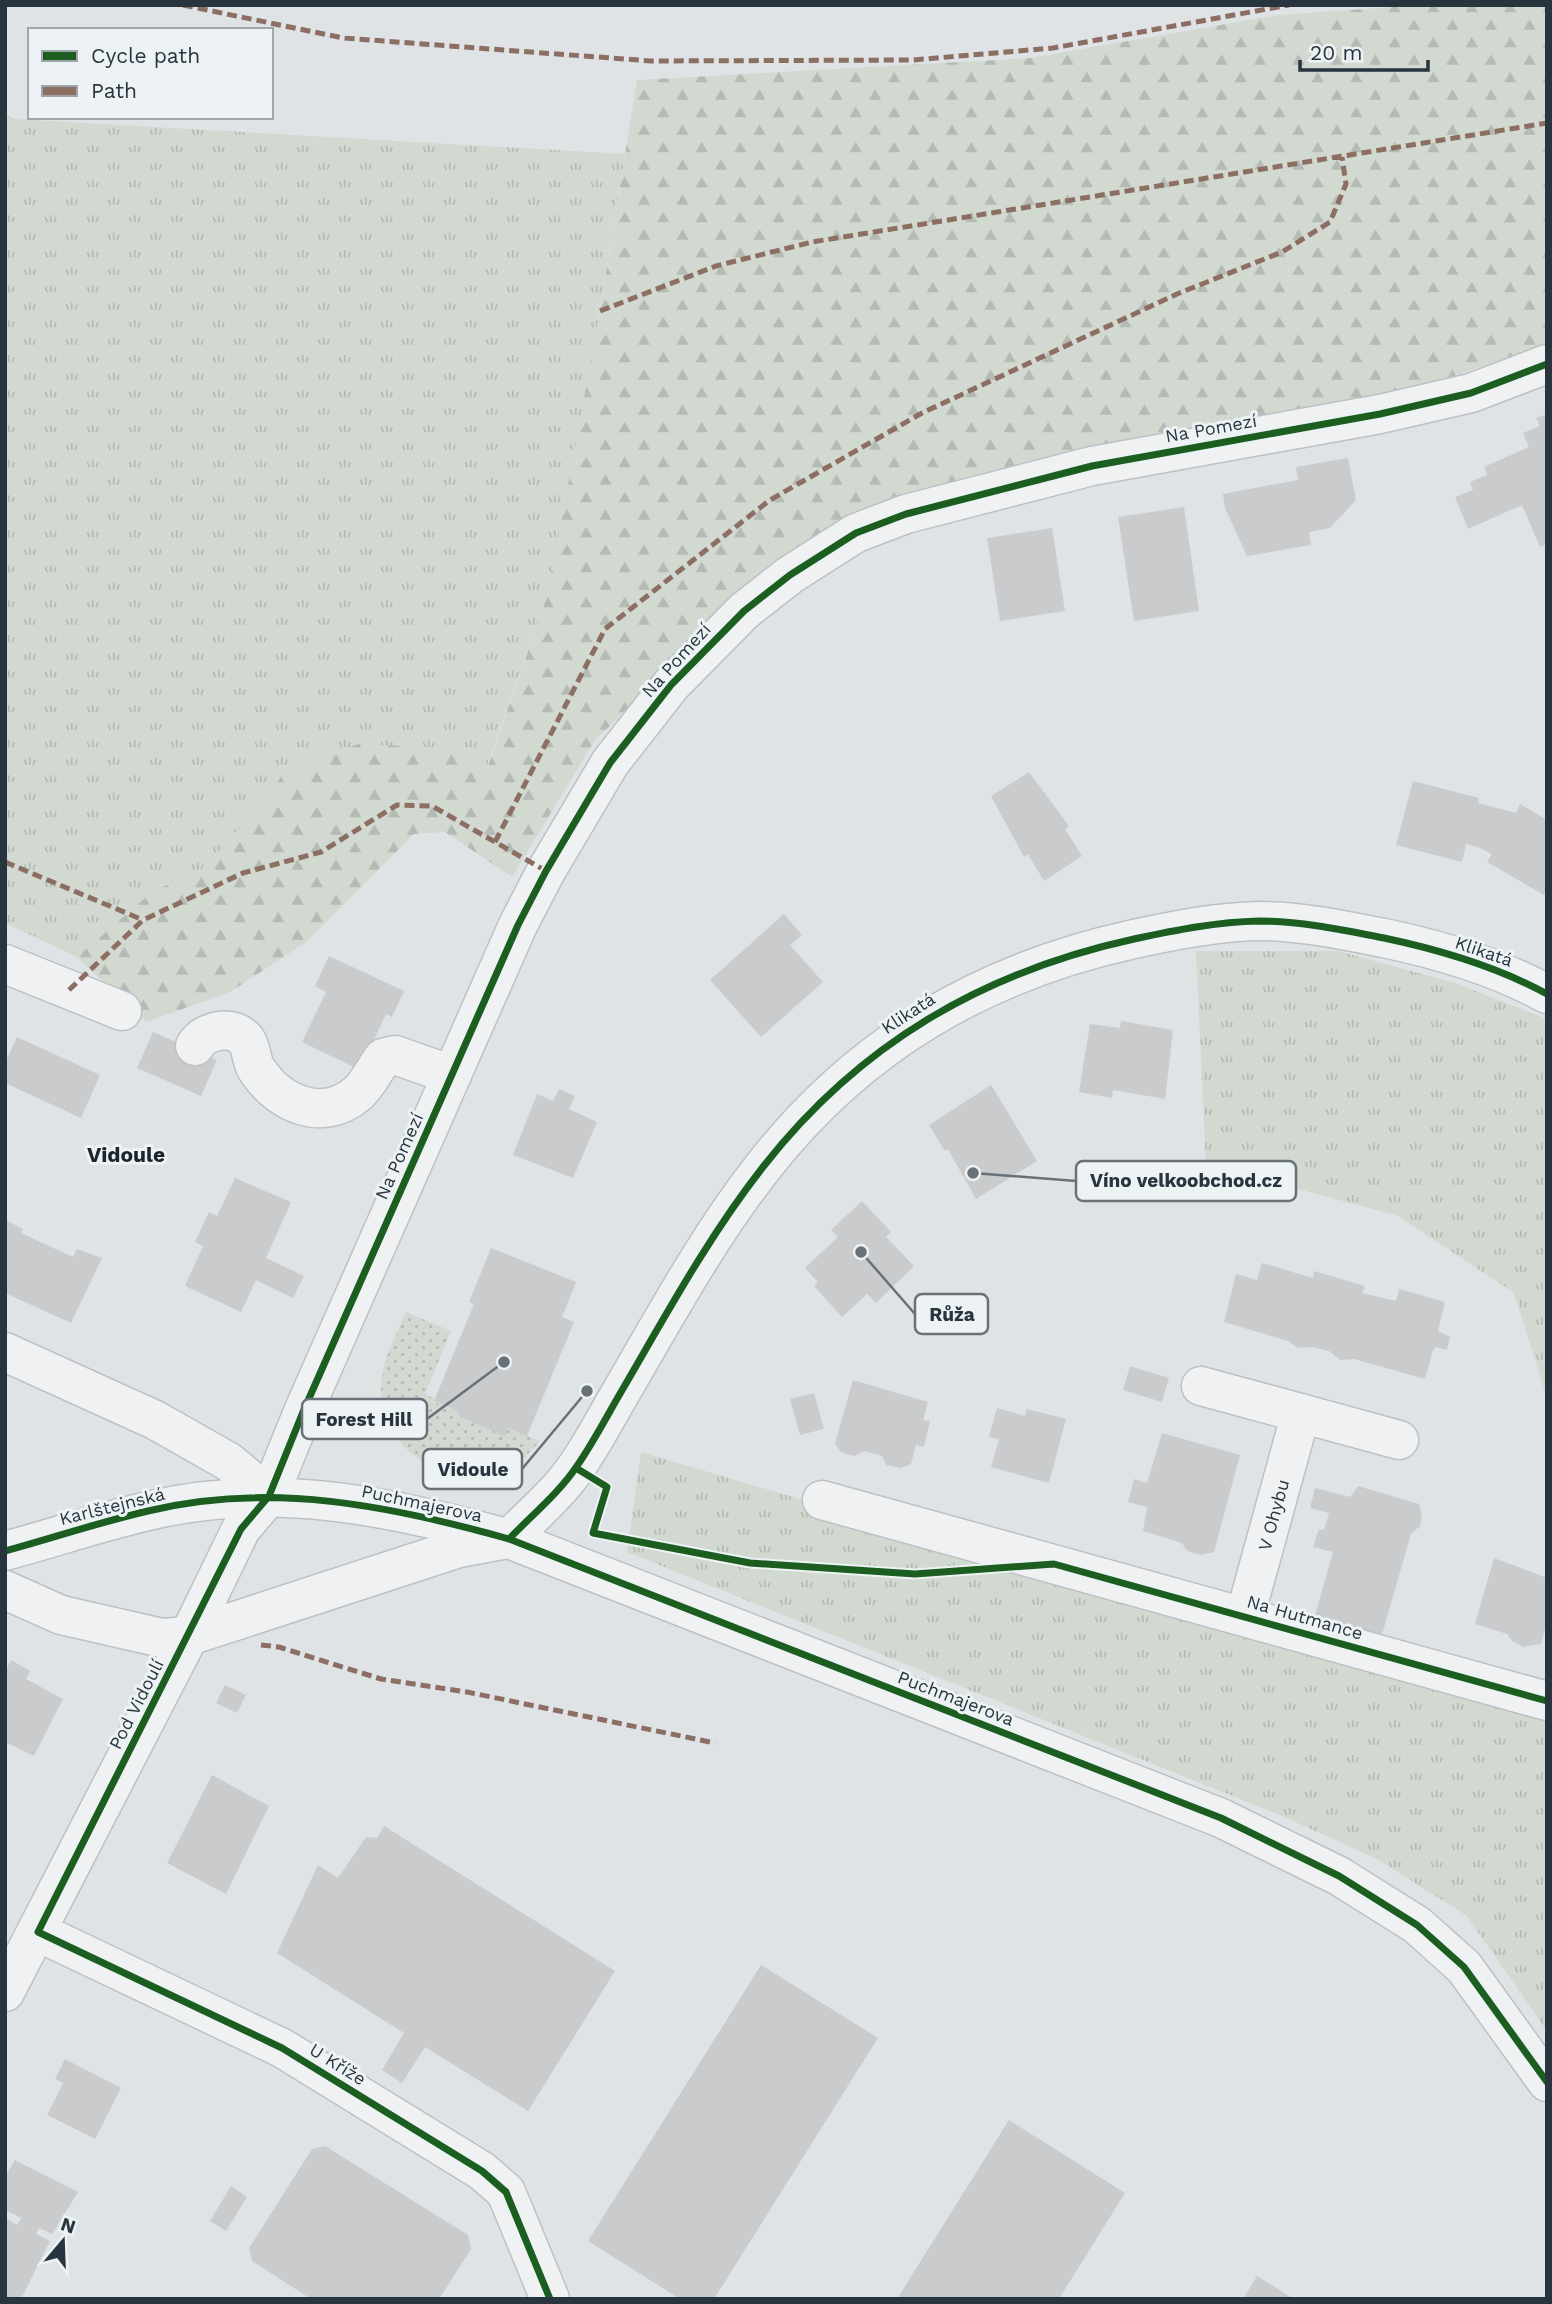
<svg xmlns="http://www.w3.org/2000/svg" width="1552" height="2304" viewBox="0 0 1552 2304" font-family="'Work Sans',sans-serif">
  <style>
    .grass { fill: url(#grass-tufts) }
    .forest { fill: url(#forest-firs) }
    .garden { fill: url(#garden-dots) }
    .building { fill: #c9cbcd }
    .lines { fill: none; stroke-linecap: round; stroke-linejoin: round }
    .minor-casing { stroke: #bec1c3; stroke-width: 41 }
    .minor { stroke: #f0f1f2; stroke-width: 38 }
    .quiet { stroke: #8d6e63; stroke-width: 5; stroke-dasharray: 10 5; stroke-linecap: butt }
    .cycleway-casing { stroke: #edf2f5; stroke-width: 11 }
    .cycleway { stroke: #1b5e20; stroke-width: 7 }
    .labels { text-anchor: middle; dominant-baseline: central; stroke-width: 6; stroke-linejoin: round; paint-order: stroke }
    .street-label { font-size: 18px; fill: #28343e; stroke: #edf2f5 }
    .quarter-label { font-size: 21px; font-weight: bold; fill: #1a252e; stroke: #edf2f5 }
    .leader { fill: none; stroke: #687178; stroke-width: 2.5 }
    .callout-dot { fill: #687178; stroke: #edf2f5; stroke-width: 2.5 }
    .callout { fill: #edf2f5; stroke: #687178; stroke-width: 2.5 }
    .callout-label { font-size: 19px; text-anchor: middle; font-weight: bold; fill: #28343e }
  </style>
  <defs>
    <pattern id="grass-tufts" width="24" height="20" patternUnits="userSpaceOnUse" patternTransform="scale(1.75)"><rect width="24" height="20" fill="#d2d9d0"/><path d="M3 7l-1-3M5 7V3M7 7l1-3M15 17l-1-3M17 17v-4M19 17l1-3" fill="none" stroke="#b4bbb4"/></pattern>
    <pattern id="forest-firs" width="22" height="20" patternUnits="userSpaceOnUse" patternTransform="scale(1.75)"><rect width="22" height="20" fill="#d2d9d0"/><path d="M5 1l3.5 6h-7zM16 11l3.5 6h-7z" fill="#b4bbb4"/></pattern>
    <pattern id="garden-dots" width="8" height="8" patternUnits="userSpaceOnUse" patternTransform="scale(1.75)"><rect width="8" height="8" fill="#d2d9d0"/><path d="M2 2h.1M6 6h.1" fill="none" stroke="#b4bbb4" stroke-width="1.8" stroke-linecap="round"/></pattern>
  </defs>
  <rect width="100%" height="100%" fill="#e0e3e5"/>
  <!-- grass -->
  <path class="grass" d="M 5,115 L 16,119 L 625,154 L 569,499 L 548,594 L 487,766 L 430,747 L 285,771 L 261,806 L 200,871 L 153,891 L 77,957 L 5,923 Z
    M 1196,951 L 1338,951 L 1455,983 L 1547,1019 L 1547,1398 L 1514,1293 L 1398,1216 L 1206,1164 Z
    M 641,1452 L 1547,1720 L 1547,2031 L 1467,1916 L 1377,1859 L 1282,1816 L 627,1552 Z"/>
  <!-- forest -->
  <path class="forest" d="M 1421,5 L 1547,5 L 1547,343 L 1440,381 L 1176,435 L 742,591 L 594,742 L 512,877 L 445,832 L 414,834 L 305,943 L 230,992 L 146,1022 L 77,957 L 153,891 L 200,871 L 261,806 L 285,771 L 358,744 L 430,747 L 488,766 L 548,594 L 600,311 L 637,80 L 1030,58 L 1278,15 Z"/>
  <!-- garden -->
  <path class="garden" d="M 406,1312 L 451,1331 L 425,1394 L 435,1399 L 434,1402 L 460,1412 L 458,1416 L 508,1428 L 540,1441 C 489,1507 383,1472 381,1388 C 381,1362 396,1335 406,1312 Z"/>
  <!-- building -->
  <path class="building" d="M 1547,414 L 1547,544 L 1540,547 L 1522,505 L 1468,529 L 1455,497 L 1473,490 L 1470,482 L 1487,475 L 1484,467 L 1529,447 L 1523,433 L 1540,426 L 1536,418 Z
    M 1348,458 L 1356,500 L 1330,528 L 1309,532 L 1311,545 L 1247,556 L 1225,508 L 1223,494 L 1298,480 L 1296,467 Z
    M 1184,507 L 1199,611 L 1134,621 L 1118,517 Z
    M 1052,528 L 1065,611 L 1000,621 L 987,538 Z
    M 1029,772 L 1069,826 L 1065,829 L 1082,856 L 1044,881 L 1028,854 L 1024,857 L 991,796 Z
    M 1413,781 L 1479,798 L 1478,803 L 1516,813 L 1520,804 L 1547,820 L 1547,889 L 1544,895 L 1487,862 L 1492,854 L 1480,848 L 1466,844 L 1462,862 L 1396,845 Z
    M 784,914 L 802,935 L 790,945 L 823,982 L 761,1037 L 710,980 Z
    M 329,956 L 404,991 L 392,1017 L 386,1014 L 360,1070 L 302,1042 L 326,992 L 315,986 Z
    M 1121,1021 L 1173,1030 L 1165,1099 L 1113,1090 L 1112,1098 L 1079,1092 L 1090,1024 L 1120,1028 Z
    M 153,1032 L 217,1060 L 201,1096 L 137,1068 Z
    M 17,1037 L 100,1075 L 81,1118 L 5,1083 L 5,1063 Z
    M 991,1085 L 1037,1161 L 976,1199 L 948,1149 L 945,1151 L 929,1125 Z
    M 559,1089 L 575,1096 L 569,1109 L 597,1122 L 573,1178 L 513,1155 L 537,1094 L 553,1101 Z
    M 235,1178 L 291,1202 L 266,1258 L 304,1276 L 293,1298 L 256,1280 L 241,1312 L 185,1286 L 203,1246 L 195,1242 L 209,1212 L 217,1216 Z
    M 862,1201 L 891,1232 L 886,1237 L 914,1266 L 876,1303 L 867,1294 L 842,1317 L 814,1286 L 818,1282 L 805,1268 L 838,1237 L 831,1230 Z
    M 7,1221 L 23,1229 L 21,1233 L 73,1257 L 77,1249 L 102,1258 L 71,1323 L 5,1293 Z
    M 491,1248 L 576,1282 L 562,1317 L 574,1322 L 527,1436 L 508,1428 L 505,1436 L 458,1416 L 460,1412 L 434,1401 L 474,1304 L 469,1302 Z
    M 1262,1263 L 1313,1278 L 1314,1271 L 1365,1286 L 1362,1293 L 1396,1301 L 1399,1289 L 1445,1302 L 1438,1331 L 1450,1337 L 1447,1350 L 1436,1347 L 1433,1350 L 1425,1379 L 1354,1359 L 1340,1360 L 1329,1351 L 1313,1347 L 1298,1348 L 1288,1341 L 1224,1322 L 1236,1274 L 1257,1280 Z
    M 1130,1366 L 1169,1378 L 1162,1402 L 1123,1390 Z
    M 853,1380 L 928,1402 L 923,1420 L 930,1421 L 924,1447 L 916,1445 L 911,1464 L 900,1468 L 886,1465 L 882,1456 L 864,1451 L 854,1456 L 841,1452 L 835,1443 Z
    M 814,1393 L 824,1429 L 800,1435 L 790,1399 Z
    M 997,1408 L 1025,1416 L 1027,1409 L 1066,1419 L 1049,1483 L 991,1467 L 999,1439 L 989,1437 Z
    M 1162,1433 L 1240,1455 L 1214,1552 L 1201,1555 L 1187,1551 L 1182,1543 L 1143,1531 L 1147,1507 L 1128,1502 L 1134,1479 L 1147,1483 Z
    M 1358,1486 L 1419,1504 L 1422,1515 L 1420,1526 L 1411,1534 L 1381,1638 L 1314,1619 L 1333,1552 L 1313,1547 L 1319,1529 L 1324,1530 L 1329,1513 L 1310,1508 L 1315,1488 L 1350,1497 Z
    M 1494,1558 L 1547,1578 L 1547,1621 L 1541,1644 L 1523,1647 L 1512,1641 L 1507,1634 L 1475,1624 Z
    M 11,1660 L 30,1671 L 26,1679 L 63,1699 L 34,1756 L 5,1742 L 5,1672 Z
    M 225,1685 L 246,1695 L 237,1713 L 216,1703 Z
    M 212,1775 L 269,1806 L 226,1894 L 167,1863 Z
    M 384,1826 L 615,1971 L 528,2111 L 425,2047 L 402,2083 L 382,2070 L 404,2033 L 277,1953 L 318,1865 L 338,1878 L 366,1837 L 377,1838 Z
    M 761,1965 L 878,2038 L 714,2299 L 680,2299 L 588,2241 Z
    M 65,2059 L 121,2088 L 95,2139 L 47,2115 L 63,2083 L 55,2079 Z
    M 1009,2120 L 1125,2193 L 1059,2299 L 897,2299 Z
    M 325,2146 L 468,2235 L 471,2249 L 439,2299 L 311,2299 L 252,2261 L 249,2248 L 312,2149 Z
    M 15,2160 L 78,2192 L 52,2234 L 39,2228 L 36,2234 L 50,2241 L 21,2299 L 5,2299 L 5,2218 L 17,2225 L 21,2218 L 5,2210 L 5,2177 Z
    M 231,2186 L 247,2197 L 226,2231 L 210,2221 Z
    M 1257,2276 L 1294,2299 L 1243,2299 Z"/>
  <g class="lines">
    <!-- minor casing -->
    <g class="minor-casing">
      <g id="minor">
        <path d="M 5,964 L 122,1011"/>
        <path d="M 195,1046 C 204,1030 233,1024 246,1040 C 252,1048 251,1062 257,1070 C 280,1105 324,1123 358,1093 C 368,1084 375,1069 383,1058 L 395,1055 L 452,1075"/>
        <path d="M 5,1352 L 155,1420 L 229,1462 L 269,1496"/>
        <path d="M 1201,1386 L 1399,1440"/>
        <path d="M 822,1500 L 1547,1701"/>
        <path d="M 509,1539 C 531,1516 559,1493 577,1466 C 593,1443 607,1416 621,1392 C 666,1315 708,1237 763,1167 C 859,1044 983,972 1134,939 C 1176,930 1216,922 1259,921 C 1301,921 1343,930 1384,938 C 1441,950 1496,966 1547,994"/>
        <path d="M 5,1551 C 53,1538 100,1522 148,1511 C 270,1481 392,1506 509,1539 L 1221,1818 L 1339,1876 L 1417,1925 L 1464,1967 L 1547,2082"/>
        <path d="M 5,1590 L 61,1615 L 162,1638 L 189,1636 L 459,1548 L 502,1540"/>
        <path id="s1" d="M 1245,1616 L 1301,1413"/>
        <path d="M 38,1932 L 282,2048 L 482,2171 L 506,2192 L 550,2299"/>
        <path d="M 5,1992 L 189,1636 L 241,1529 L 269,1496 L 303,1412 L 518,925 L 546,871 L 610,763 L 671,685 L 744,611 L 790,575 L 856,533 L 906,514 L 1092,466 L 1380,414 L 1471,393 L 1547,364"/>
      </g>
    </g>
    <!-- minor -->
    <use href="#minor" class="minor"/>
    <!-- quiet -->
    <path class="quiet" d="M 183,5 L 343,38 L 651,61 L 913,60 L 1053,48 L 1289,5
      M 600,311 L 716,266 L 812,242 L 1547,123
      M 495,842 L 605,629 L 770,500 L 922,413 L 1177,294 L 1282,252 L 1330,222 L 1346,184 L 1342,157
      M 5,862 L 143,920
      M 69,990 L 143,920 L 243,873 L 321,852 L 397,805 L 432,806 L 546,871
      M 261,1645 L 279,1647 L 381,1679 L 467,1692 L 715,1743"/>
    <!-- cycleway casing -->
    <g class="cycleway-casing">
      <path id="cycleway" d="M 576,1468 L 607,1487 L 593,1533 L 750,1563 L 915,1574 L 1054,1564 L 1547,1701
        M 509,1539 C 531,1516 559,1493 577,1466 C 593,1443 607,1416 621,1392 C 666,1315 708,1237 763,1167 C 859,1044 983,972 1134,939 C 1176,930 1216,922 1259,921 C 1301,921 1343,930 1384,938 C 1441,950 1496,966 1547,994
        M 5,1551 C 53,1538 100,1522 148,1511 C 270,1481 392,1506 509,1539 L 1221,1818 L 1339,1876 L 1417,1925 L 1464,1967 L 1547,2082
        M 550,2299 L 506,2192 L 482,2171 L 282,2048 L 38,1932 L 241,1529 L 269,1496 L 303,1412 L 518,925 L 546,871 L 610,763 L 671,685 L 744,611 L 790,575 L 856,533 L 906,514 L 1092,466 L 1380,414 L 1471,393 L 1547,364"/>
    </g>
    <!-- cycleway -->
    <use href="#cycleway" class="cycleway"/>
  </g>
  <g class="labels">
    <!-- street labels -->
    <g class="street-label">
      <text transform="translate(1211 428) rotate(-10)">Na Pomezí</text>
      <text transform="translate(676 660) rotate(-48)">Na Pomezí</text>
      <text transform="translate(1484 951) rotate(19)">Klikatá</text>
      <text transform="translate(908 1013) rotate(-33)">Klikatá</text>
      <text transform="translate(399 1156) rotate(-66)">Na Pomezí</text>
      <text transform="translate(422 1503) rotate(12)">Puchmajerova</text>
      <text transform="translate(112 1506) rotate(-14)">Karlštejnská</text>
      <text stroke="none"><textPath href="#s1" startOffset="105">V Ohybu</textPath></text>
      <text transform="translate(1305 1617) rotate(16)">Na Hutmance</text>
      <text transform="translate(956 1698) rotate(21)">Puchmajerova</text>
      <text transform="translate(136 1704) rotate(-63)">Pod Vidoulí</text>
      <text transform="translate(338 2064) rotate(32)">U Kříže</text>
    </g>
    <!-- quarter labels -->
    <g class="quarter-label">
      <text x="126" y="1154">Vidoule</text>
    </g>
  </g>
  <!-- callouts -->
  <path class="leader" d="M973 1173L1076 1181M861 1252L915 1314M504 1362L427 1419M587 1391L522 1469"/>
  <g class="callout-dot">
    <circle cx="973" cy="1173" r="7"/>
    <circle cx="861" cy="1252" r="7"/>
    <circle cx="504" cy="1362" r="7"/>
    <circle cx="587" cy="1391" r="7"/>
  </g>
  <g class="callout">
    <rect x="1076" y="1161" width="220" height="40" rx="7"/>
    <rect x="915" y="1294" width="73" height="40" rx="7"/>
    <rect x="302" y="1399" width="125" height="40" rx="7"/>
    <rect x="423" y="1449" width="99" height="40" rx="7"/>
  </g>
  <g class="callout-label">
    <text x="1186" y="1187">Víno velkoobchod.cz</text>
    <text x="952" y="1321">Růža</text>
    <text x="364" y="1426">Forest Hill</text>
    <text x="473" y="1476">Vidoule</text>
  </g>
  <!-- border -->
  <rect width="1552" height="2304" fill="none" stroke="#28343e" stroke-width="14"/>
  <!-- legend -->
  <rect x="28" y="28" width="245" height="91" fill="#edf2f5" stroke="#9ea6ac" stroke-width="2"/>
  <rect x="42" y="51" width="35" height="10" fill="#1b5e20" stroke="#9ea6ac" stroke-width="2"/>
  <text x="91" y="63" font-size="21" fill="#28343e">Cycle path</text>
  <rect x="42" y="86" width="35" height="10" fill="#8d6e63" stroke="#9ea6ac" stroke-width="2"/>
  <text x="91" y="98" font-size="21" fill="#28343e">Path</text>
  <!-- north arrow -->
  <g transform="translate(63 2241) rotate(19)" stroke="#edf2f5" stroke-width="5" paint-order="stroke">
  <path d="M0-5L12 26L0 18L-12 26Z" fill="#28343e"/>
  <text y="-10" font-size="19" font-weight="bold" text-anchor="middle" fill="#28343e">N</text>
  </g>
  <!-- scale -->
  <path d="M1300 60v10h128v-10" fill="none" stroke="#28343e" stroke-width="3.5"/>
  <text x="1310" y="60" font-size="21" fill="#28343e" stroke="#edf2f5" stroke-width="5" paint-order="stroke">20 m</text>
</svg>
